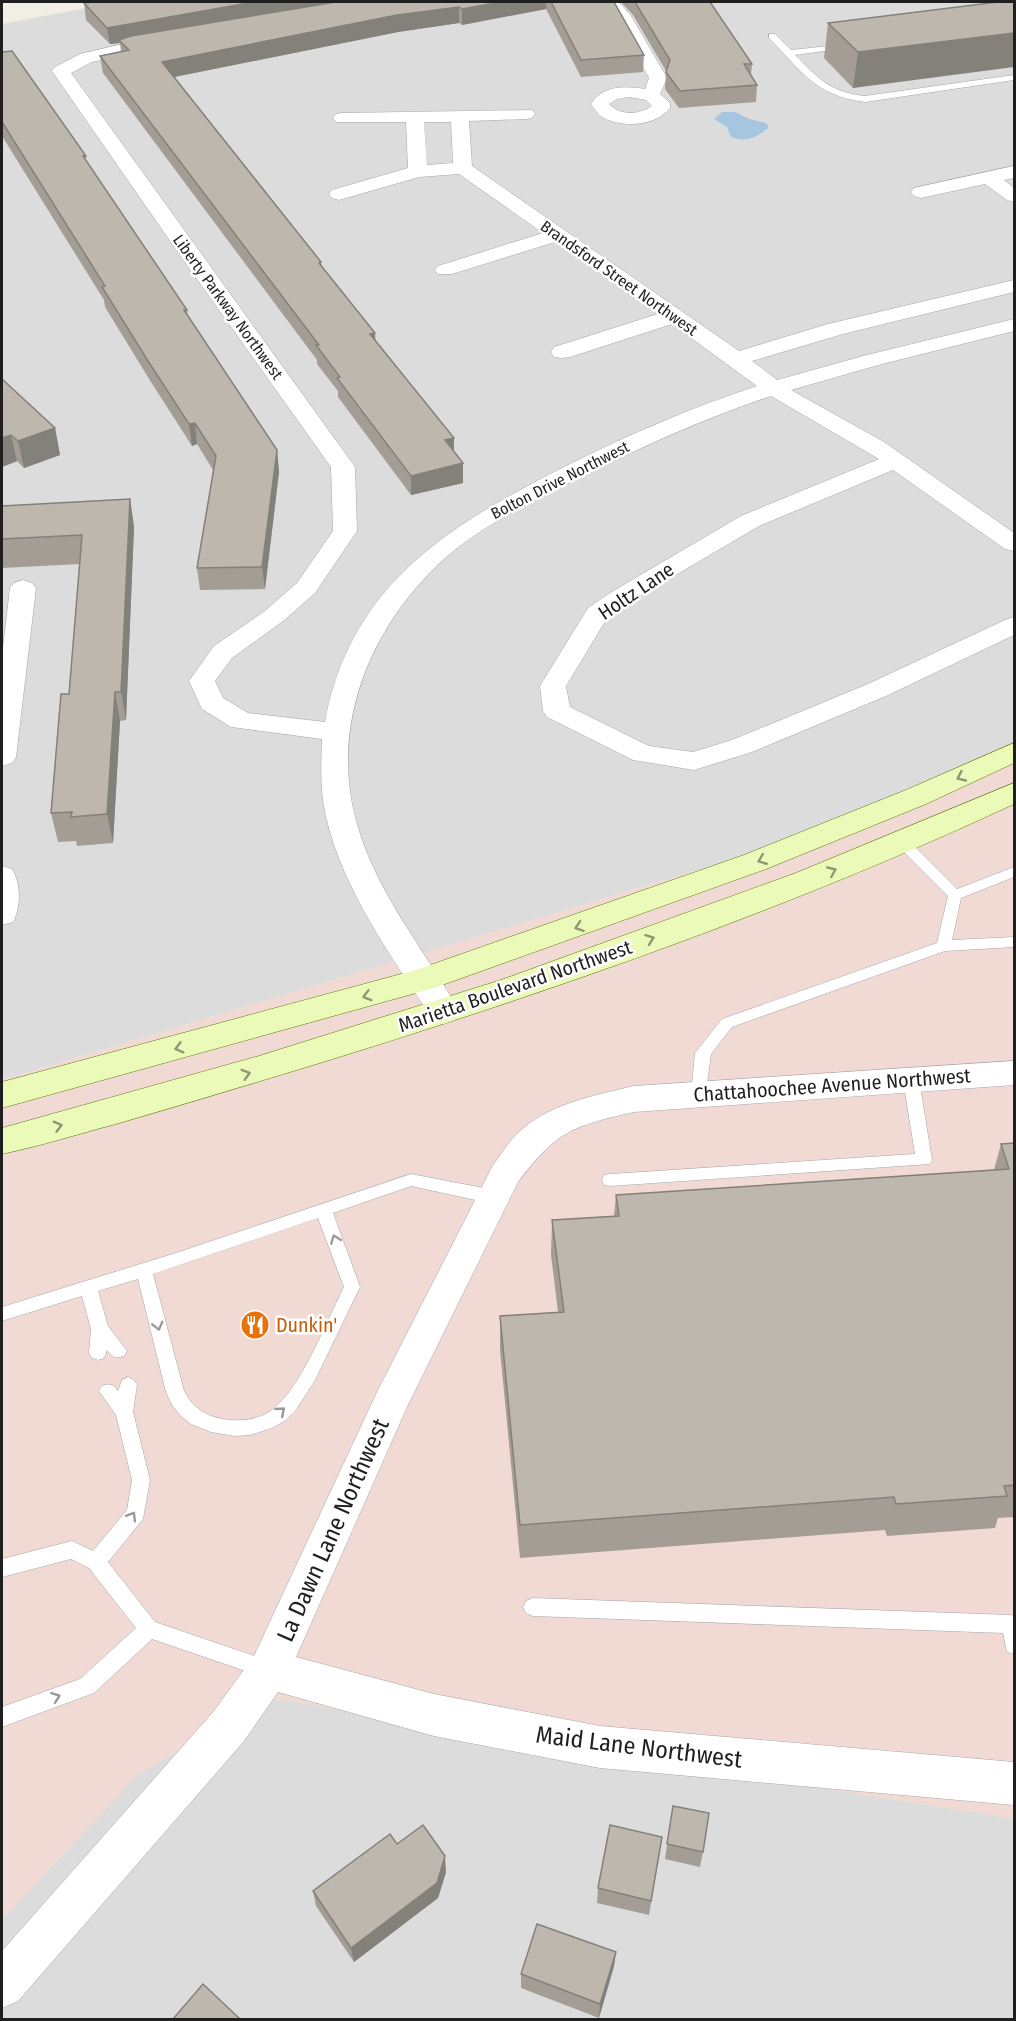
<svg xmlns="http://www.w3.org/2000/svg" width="1016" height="2021" viewBox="0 0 1016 2021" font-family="'Fira Sans Condensed',sans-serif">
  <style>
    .residential { fill: #dddcdc }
    .commercial { fill: #f1dad4 }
    .water { fill: #a5c6de }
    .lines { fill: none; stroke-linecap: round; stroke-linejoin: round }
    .service-casing { stroke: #a6a6a6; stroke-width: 1 }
    .minor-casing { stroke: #a6a6a6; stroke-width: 1 }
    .secondary-casing { stroke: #567804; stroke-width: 1 }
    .service { fill: #fff; fill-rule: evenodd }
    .minor { fill: #fff; fill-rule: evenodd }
    .secondary { fill: #ebfab8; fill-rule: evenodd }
    .wall { fill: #a39d96 }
    .shaded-wall { fill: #84807a }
    .building { fill: #bdb7ae; stroke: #84807a; stroke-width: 1.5 }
    .oneway { stroke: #8f9773 }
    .oneway2 { stroke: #9a9a9a }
    .labels { text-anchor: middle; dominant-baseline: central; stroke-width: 5; stroke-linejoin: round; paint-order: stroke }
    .far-street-label { font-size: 16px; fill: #1f1f1f; stroke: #fff }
    .street-label { font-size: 20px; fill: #1f1f1f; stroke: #fff }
    .food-label { font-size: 20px; fill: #c56008; stroke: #fff; text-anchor: start }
    .near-street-label { font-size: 24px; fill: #1f1f1f; stroke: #fff }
  </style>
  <rect width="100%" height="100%" fill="#f0eee5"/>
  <!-- residential -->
  <path class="residential" d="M 119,2 L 1014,2 L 1014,742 L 784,844 L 2,1080 L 2,24 Z
    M 264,1697 L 1014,1819 L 1014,2019 L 2,2019 L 2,1920 L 136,1776 Z"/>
  <!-- commercial -->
  <path class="commercial" d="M 1014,742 L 1014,1819 L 264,1697 L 136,1776 L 2,1920 L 2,1080 L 784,844 Z"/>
  <!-- water -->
  <path class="water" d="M 722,112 L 735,112 L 749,119 L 766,123 L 769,127 C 758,137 745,143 731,137 L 727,127 L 714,119 Z"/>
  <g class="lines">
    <!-- service casing -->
    <g class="service-casing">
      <path id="service" d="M 769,34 L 775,34 L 791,50 L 848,44 L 849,46 L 845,48 L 795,55 C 819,79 829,92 865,96 L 1014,75 L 1014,80 L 865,102 C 814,95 803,72 769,38 Z
        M 902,837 L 907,839 L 957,889 L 1014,867 L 1014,877 L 961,898 L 952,940 L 1014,937 L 1014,947 L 945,951 L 732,1027 L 711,1054 L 705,1098 L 693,1098 L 691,1094 L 695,1053 L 722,1019 L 937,943 L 948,896 L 897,845 L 895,842 L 897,839 Z
        M 911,1074 L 916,1076 L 919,1080 L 932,1160 L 930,1164 L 610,1186 L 604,1185 L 602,1180 L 604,1175 L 610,1174 L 915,1154 L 903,1080 L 906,1076 Z
        M 411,1174 L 494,1190 L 500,1192 L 502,1197 L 500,1202 L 494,1204 L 411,1186 L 333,1213 L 360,1287 L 315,1380 L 295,1411 L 286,1420 L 272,1428 L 250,1435 L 235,1436 L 211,1432 L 191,1424 L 181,1416 L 172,1405 L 166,1392 L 138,1279 L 98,1291 L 108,1326 L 127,1351 L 124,1356 C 116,1359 112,1357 107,1350 L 104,1358 L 98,1360 L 92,1358 L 89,1353 L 91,1329 L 82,1296 L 2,1321 L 2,1307 L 179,1252 ZM 318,1218 L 344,1287 C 327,1320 301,1389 272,1410 C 258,1420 240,1422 223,1419 C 205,1416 193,1408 184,1391 L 153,1274 Z
        M 128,1377 L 134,1380 L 137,1385 L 133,1412 L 150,1480 L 143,1519 L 108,1562 L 155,1622 L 266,1660 L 273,1662 L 276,1669 L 273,1676 L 266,1678 L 152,1639 L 94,1693 L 2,1727 L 2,1707 L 80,1679 L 136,1628 L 89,1568 L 71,1559 L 2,1577 L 2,1559 L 72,1541 L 93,1551 L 127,1510 L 132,1480 L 116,1415 L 99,1391 L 102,1386 C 110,1383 113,1384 118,1391 L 122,1380 Z
        M 533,1598 L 1011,1615 L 1014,1616 L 1014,1654 L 1007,1652 L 1003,1633 L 533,1616 L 526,1613 L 523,1607 L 526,1601 Z"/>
    </g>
    <!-- minor casing -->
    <g class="minor-casing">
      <path id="minor" d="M 602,2 L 619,2 L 631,16 L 667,78 L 660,94 L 670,103 L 670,108 C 657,126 622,128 604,118 C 598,115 595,109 591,104 C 603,85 625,86 645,89 L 649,78 L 616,18 ZM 629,97 L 646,100 L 652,106 C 639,115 620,116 609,104 L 617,99 Z
        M 161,35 L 167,36 L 169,40 L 167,44 L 92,62 L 71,73 L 355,467 L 357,531 L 315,593 L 283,621 L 232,658 L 215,681 L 223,698 L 248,713 L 325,722 C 351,584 448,526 564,467 C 626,436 690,408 757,386 L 672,324 L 570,357 L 562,358 L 554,357 L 551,352 L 554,347 L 658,314 L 555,242 L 452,274 L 438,274 L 435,270 L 438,266 L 543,233 L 459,174 L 419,177 L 339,200 L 332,198 L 329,194 L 332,190 L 408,168 L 406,122 L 336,122 L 333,118 L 336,114 L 342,113 L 532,110 L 535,114 L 532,118 L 526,119 L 469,121 L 472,166 L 739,351 L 828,324 L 1014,280 L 1014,292 L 843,334 L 752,361 L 777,380 L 867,355 L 1014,319 L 1014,331 L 882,364 L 791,390 L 884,442 L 1014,533 L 1014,551 L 1005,549 L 893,470 L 759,526 L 628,603 L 607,618 L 566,686 L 570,707 L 649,746 L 693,752 L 732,740 L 868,684 L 1005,620 L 1014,617 L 1014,635 L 886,696 L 752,752 L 694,770 L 633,760 L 547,717 L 543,711 L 540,686 L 588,608 L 610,593 L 741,516 L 879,459 L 771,396 C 705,418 641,447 579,478 C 537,499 494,519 457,548 C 378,612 329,715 355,817 C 374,891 423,947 460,1012 L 455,1020 L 444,1024 L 433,1020 C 392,957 344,892 326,817 C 320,791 321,765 322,739 L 231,727 L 202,709 L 189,681 L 214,646 L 265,611 L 297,583 L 333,531 L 331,467 L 182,258 L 52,71 L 55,67 L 80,54 ZM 424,122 L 451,122 L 453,163 L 427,165 Z
        M 1014,166 L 1014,178 L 1004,180 L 1014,188 L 1014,202 L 1007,200 L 985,184 L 921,198 L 914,196 L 911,192 L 914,188 Z
        M 23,580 L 32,583 L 36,588 L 16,757 L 12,763 L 2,766 L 2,656 L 10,588 L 14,583 Z
        M 2,866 L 12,869 C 21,883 21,908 13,922 L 2,925 Z
        M 1014,1061 L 1014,1085 L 634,1112 C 572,1126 557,1131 518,1182 L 407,1407 L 296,1657 L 434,1694 L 600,1726 L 1014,1762 L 1014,1805 L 600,1768 L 434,1736 L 278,1692 L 244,1741 L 18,2001 L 2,2008 L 2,1951 L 214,1711 L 254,1656 L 377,1392 L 493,1165 C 501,1155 507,1144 516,1135 C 546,1104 593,1096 634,1086 Z"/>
    </g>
    <!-- secondary casing -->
    <g class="secondary-casing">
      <path id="secondary" d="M 1014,743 L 1014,763 L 926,804 L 766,869 L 434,988 L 2,1108 L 2,1082 L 416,970 L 744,855 L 906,790 Z
        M 1014,783 L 1014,804 C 793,907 556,990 323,1062 C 254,1083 185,1104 116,1124 C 78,1134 40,1146 2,1154 L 2,1128 L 259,1056 L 501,980 L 796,873 Z"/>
    </g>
    <!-- service -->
    <use href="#service" class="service"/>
    <!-- minor -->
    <use href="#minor" class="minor"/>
    <!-- secondary -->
    <use href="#secondary" class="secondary"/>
  </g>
  <!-- wall -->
  <path class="wall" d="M 94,2 L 614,2 L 644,55 L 643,72 L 581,77 L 546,9 L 462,25 L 459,23 L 398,32 L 174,77 L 321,262 L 322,266 L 376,341 L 454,438 L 454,452 L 463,483 L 411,495 L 338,397 L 338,391 L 317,364 L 317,360 L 103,73 L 100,56 L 121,52 L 120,43 L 110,44 L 86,20 L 84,3 Z
    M 621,2 L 710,2 L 752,64 L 751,75 L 757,85 L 756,102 L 679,108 L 665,89 L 666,71 L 633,15 Z
    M 998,2 L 853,88 L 824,58 L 828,23 Z
    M 2,52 L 86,156 L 86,161 L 187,310 L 188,316 L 277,450 L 279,472 L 265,589 L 200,590 L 197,568 L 213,470 L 197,444 L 192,446 L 151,382 L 105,307 L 104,300 L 2,136 Z
    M 2,379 L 55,428 L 60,455 L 24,468 L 17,461 L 2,467 Z
    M 130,499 L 134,527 L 126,720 L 120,721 L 113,843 L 77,846 L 76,841 L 58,842 L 51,813 L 69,694 L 80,564 L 2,568 L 2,506 Z
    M 1014,1143 L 1014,1517 L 998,1518 L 995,1528 L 887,1536 L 885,1530 L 520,1558 L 500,1350 L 500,1316 L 558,1312 L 551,1255 L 552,1220 L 614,1216 L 616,1195 L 994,1170 L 1001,1144 Z
    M 673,1806 L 703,1852 L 700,1867 L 665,1859 Z
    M 662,1837 L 649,1915 L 597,1903 L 598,1888 Z
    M 397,1844 L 446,1872 L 438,1898 L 354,1962 L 316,1906 L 313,1891 Z
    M 616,1952 L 614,1966 L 599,2018 L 521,1988 L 521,1974 Z"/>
  <!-- shaded-wall -->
  <path class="shaded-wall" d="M 254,2 L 345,2 L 119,40 L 120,43 L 110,44 L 107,28 Z
    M 501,2 L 546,2 L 546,9 L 462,25 L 462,9 Z
    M 459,7 L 459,23 L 398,32 L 164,79 L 162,62 L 397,15 Z
    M 1014,33 L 1014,67 L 853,88 L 858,52 Z
    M 375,333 L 376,352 L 370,334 Z
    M 195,423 L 197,444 L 192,446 L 189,424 Z
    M 55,428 L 60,455 L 24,468 L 18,441 Z
    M 11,435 L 17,461 L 2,467 L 2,438 Z
    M 454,438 L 454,458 L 445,440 Z
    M 277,450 L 279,472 L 265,589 L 262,567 Z
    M 463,463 L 463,483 L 411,495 L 411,476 Z
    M 130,499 L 134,527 L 126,720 L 121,692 Z
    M 115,692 L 120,721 L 113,843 L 107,814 Z
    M 445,1856 L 446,1872 L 438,1898 L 354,1962 L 351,1948 Z
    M 616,1952 L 614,1966 L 599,2018 L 600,2004 Z"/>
  <!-- building -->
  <path class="building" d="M 94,2 L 254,2 L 107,28 L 84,3 Z
    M 336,2 L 501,2 L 462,9 L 459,7 L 397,15 L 162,62 L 321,262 L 319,263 L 375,333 L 370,334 L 454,438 L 445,440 L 463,463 L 411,476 L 337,378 L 340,377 L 316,345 L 319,345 L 100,56 L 129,50 L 119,40 L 131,36 Z
    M 551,2 L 614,2 L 644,55 L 581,60 Z
    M 635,2 L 710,2 L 752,64 L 744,64 L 757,85 L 680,91 L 666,72 L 670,60 Z
    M 998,2 L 1014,2 L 1014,33 L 858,52 L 828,23 Z
    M 12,51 L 86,156 L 83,156 L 187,310 L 184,310 L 277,450 L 262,567 L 197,568 L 216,456 L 195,423 L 189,424 L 148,361 L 102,287 L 105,286 L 2,122 L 2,52 Z
    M 2,379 L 55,428 L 18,441 L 11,435 L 2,438 Z
    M 130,499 L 121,692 L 115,692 L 107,814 L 71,817 L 72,812 L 51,813 L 61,694 L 69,694 L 82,535 L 2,539 L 2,506 Z
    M 1014,1143 L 1014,1485 L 1004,1486 L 1007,1496 L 896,1504 L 894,1497 L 520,1525 L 500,1316 L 564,1312 L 552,1220 L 619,1216 L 616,1195 L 1009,1169 L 1001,1144 Z
    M 673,1806 L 709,1813 L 703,1852 L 667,1844 Z
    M 423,1825 L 445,1856 L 437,1883 L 351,1948 L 313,1891 L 390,1834 L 397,1844 Z
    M 610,1825 L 662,1837 L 651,1901 L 598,1888 Z
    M 537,1924 L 616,1952 L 600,2004 L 521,1974 Z
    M 203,1984 L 240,2019 L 173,2019 Z"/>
  <!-- one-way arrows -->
  <defs><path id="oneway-chevron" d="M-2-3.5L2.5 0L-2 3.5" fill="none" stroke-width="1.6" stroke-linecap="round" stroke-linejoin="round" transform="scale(1.5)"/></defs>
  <g class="oneway">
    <use href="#oneway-chevron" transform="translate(961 777) rotate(155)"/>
    <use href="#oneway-chevron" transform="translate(762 860) rotate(158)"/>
    <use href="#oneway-chevron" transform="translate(832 871) rotate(-23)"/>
    <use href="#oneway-chevron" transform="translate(579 927) rotate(161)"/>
    <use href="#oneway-chevron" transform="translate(650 939) rotate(-20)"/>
    <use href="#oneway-chevron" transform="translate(367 996) rotate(164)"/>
    <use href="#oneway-chevron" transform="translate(179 1048) rotate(165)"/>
    <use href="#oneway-chevron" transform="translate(246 1074) rotate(-16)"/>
    <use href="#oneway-chevron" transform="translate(58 1126) rotate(-15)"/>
  </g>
  <g class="oneway2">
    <use href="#oneway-chevron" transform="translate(335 1239) rotate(-111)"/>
    <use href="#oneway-chevron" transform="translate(158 1326) rotate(76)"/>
    <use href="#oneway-chevron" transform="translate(281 1411) rotate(-41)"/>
    <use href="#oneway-chevron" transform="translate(132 1516) rotate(-59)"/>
    <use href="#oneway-chevron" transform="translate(56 1697) rotate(-20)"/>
  </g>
  <!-- icons -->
  <defs>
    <g id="restaurant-disc" transform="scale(1.5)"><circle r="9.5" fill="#e8710a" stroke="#fff"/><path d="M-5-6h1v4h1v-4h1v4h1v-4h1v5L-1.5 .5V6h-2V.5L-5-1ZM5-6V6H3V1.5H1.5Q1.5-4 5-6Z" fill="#fff"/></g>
  </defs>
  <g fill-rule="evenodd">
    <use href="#restaurant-disc" x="255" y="1325"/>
  </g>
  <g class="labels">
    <!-- far-street labels -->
    <g class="far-street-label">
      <text transform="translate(619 278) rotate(35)">Brandsford Street Northwest</text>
      <text transform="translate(228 307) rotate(54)">Liberty Parkway Northwest</text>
      <text transform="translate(560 480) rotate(-27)">Bolton Drive Northwest</text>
    </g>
    <!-- street labels -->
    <g class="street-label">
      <text transform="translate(636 591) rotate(-34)">Holtz Lane</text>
      <text transform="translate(515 986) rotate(-19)">Marietta Boulevard Northwest</text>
      <text transform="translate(832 1085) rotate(-4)">Chattahoochee Avenue Northwest</text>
    </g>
    <!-- food labels -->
    <g class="food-label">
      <text x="276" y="1325">Dunkin'</text>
    </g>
    <!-- near-street labels -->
    <g class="near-street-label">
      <text transform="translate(333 1530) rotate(-66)">La Dawn Lane Northwest</text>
      <text transform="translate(639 1747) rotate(7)">Maid Lane Northwest</text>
    </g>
  </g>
  <!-- border -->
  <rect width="1016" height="2021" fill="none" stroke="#1f1f1f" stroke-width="6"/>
</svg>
